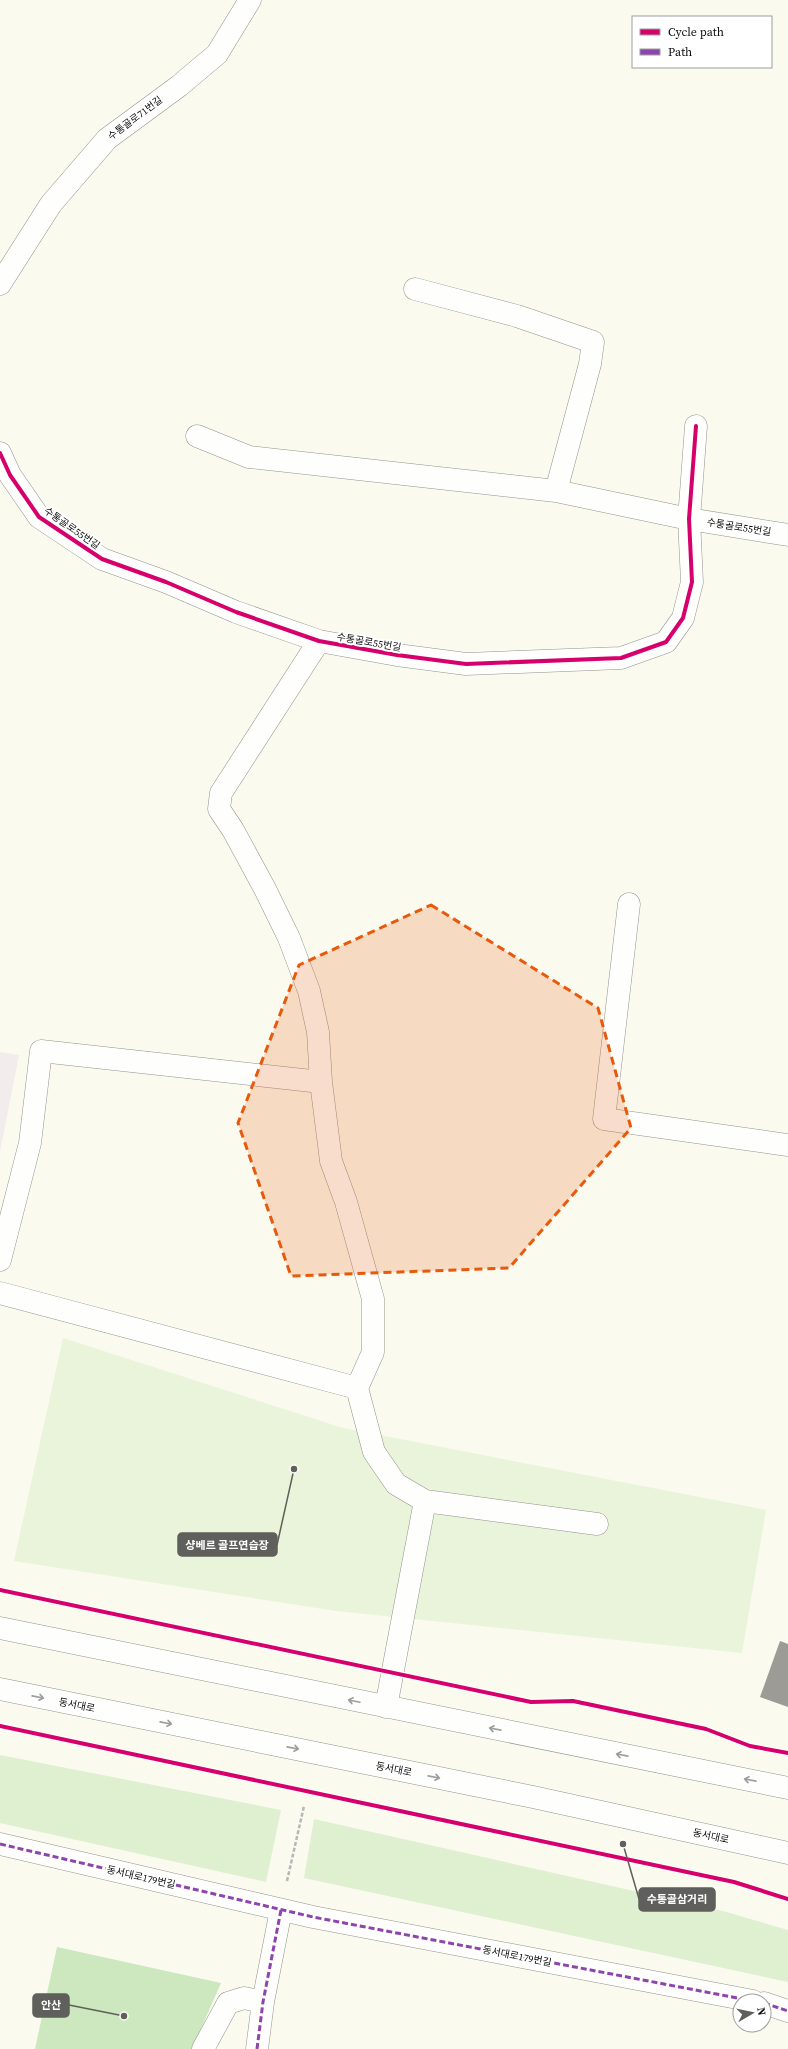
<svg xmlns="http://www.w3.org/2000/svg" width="788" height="2049" viewBox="0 0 788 2049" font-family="'Source Serif 4','Noto Sans KR',serif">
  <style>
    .industrial { fill: #f2ecec }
    .green { fill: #def0d0 }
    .forest { fill: #cde7be }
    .pitch { fill: #e9f4da }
    .building { fill: #9c9b95 }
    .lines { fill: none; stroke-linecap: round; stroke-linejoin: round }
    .minor-casing { stroke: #93938e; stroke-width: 23 }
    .path { stroke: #b7b7b5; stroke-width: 2.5; stroke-dasharray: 4 2; stroke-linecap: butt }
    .minor { stroke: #fefefd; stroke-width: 22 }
    .quiet { stroke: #8e44ad; stroke-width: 3; stroke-dasharray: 6 3; stroke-linecap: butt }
    .cycleway-casing { stroke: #fff; stroke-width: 6 }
    .cycleway { stroke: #d6006c; stroke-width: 4 }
    .oneway { stroke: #9d9d9d }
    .marked { fill: #e8590c; fill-opacity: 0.2; stroke: #e8590c; stroke-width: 3; stroke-dasharray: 8 5; stroke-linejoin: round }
    .labels { text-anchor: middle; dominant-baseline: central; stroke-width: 4; stroke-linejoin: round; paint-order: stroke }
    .street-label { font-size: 10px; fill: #0c0c0c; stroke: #fff }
    .leader { fill: none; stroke: #5f5f5b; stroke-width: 1.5 }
    .callout-dot { fill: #5f5f5b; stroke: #fff; stroke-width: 1.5 }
    .callout { fill: #5f5f5b; stroke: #5f5f5b; stroke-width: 1.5 }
    .callout-label { font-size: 11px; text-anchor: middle; font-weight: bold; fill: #fff }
  </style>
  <rect width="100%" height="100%" fill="#fafaef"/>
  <!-- industrial -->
  <path class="industrial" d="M 0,1052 L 19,1055 L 0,1152 Z"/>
  <!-- green -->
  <path class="green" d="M 0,1755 L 281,1810 L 266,1882 L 0,1823 Z
    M 314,1819 L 723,1911 L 788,1930 L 788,1982 L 304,1878 Z"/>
  <!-- forest -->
  <path class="forest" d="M 57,1947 L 221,1983 L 192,2049 L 35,2049 Z"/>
  <!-- pitch -->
  <path class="pitch" d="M 63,1338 L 343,1428 L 766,1510 L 742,1653 L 336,1611 L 14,1561 Z"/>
  <!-- building -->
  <path class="building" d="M 780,1641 L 788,1644 L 788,1707 L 760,1697 Z"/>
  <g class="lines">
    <!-- minor casing -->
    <g class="minor-casing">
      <path id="minor" d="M 0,284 L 51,204 L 107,139 L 179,86 L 217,54 L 250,0
        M 415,289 L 517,316 L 593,342 L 590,364 L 556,491
        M 197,436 L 249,457 L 556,491 L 689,519 L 788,535
        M 0,453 L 10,475 L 39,517 L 102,559 L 166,582 L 236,612 L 319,641 L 397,655 L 466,664 L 621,658 L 666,642 L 683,618 L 692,582 L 689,519 L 696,426
        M 319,641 L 221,793 L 219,809 L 233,830 L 265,889 L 289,938 L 309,991 L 318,1032 L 321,1082 L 331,1161 L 346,1202 L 373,1299 L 373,1352 L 357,1388 L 374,1452 L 396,1484 L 425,1501 L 597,1524
        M 629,904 L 604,1119 L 788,1145
        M 0,1260 L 30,1143 L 41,1051 L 321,1082
        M 0,1293 L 357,1388
        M 0,1628 L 788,1788
        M 0,1689 L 533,1797 L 788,1853
        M 386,1707 L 425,1501
        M 0,1844 L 313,1917 L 753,2001
        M 764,2003 L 788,2011
        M 203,2049 L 228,2003 L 244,1998 L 263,2002
        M 257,2049 L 263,2002 L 281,1910"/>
    </g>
    <!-- path -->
    <path class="path" d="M 287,1881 L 304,1806"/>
    <!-- minor -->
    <use href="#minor" class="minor"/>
    <!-- quiet -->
    <path class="quiet" d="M 0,1844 L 313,1917 L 753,2001
      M 764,2003 L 788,2011
      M 257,2049 L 263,2002 L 281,1910"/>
    <!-- cycleway casing -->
    <g class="cycleway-casing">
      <path id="cycleway" d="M 0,453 L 10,475 L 39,517 L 102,559 L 166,582 L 236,612 L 319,641 L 397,655 L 466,664 L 621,658 L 666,642 L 683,618 L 692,582 L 689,519 L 696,426
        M 0,1590 L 531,1702 L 573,1701 L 706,1729 L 750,1746 L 788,1753
        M 0,1726 L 734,1882 L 788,1899"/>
    </g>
    <!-- cycleway -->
    <use href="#cycleway" class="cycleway"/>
  </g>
  <!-- one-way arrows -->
  <defs><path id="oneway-shaft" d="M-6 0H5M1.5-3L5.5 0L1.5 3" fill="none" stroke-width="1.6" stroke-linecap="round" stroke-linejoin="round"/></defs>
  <g class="oneway">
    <use href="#oneway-shaft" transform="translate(38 1697) rotate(11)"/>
    <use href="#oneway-shaft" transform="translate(354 1701) rotate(-168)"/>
    <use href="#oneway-shaft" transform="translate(166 1723) rotate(11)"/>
    <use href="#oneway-shaft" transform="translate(495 1729) rotate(-169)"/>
    <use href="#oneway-shaft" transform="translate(293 1748) rotate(11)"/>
    <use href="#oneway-shaft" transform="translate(622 1755) rotate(-169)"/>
    <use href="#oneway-shaft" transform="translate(434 1777) rotate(11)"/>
    <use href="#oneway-shaft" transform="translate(750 1780) rotate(-169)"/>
  </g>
  <!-- marked area -->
  <path class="marked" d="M 431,905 L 598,1008 L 631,1128 L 509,1268 L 291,1276 L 238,1123 L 299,965 Z"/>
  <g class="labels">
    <!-- street labels -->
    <g class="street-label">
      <text transform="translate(135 118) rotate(-37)">수통골로71번길</text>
      <text transform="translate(739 527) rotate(9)">수통골로55번길</text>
      <text transform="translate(72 528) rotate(35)">수통골로55번길</text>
      <text transform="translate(369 642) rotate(10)">수통골로55번길</text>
      <text transform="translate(77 1705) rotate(11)">동서대로</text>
      <text transform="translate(394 1769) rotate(11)">동서대로</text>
      <text transform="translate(711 1836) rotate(12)">동서대로</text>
      <text transform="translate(141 1877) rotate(13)">동서대로179번길</text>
      <text transform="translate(517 1956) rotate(11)">동서대로179번길</text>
    </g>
  </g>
  <!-- callouts -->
  <path class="leader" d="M294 1469L277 1545M623 1844L639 1899M124 2016L69 2005"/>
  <g class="callout-dot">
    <circle cx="294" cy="1469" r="4"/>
    <circle cx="623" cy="1844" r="4"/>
    <circle cx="124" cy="2016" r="4"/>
  </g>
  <g class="callout">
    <rect x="178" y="1533" width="99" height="23" rx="4"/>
    <rect x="639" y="1888" width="76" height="23" rx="4"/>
    <rect x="33" y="1994" width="36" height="23" rx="4"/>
  </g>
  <g class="callout-label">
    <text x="227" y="1549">샹베르 골프연습장</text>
    <text x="677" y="1903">수통골삼거리</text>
    <text x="51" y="2009">안산</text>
  </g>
  <!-- legend -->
  <rect x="632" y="16" width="140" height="52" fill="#ffffff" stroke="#9e9e9e"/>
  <rect x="640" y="29" width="20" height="6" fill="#d6006c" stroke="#9e9e9e"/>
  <text x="668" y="36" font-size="12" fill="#0c0c0c">Cycle path</text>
  <rect x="640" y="49" width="20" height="6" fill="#8e44ad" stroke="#9e9e9e"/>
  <text x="668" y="56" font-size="12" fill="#0c0c0c">Path</text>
  <!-- north arrow -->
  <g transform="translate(752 2013) rotate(81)"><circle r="19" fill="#ffffff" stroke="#9e9e9e"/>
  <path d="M0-3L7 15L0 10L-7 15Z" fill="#5f5f5b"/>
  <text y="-6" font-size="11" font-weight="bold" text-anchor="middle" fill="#0c0c0c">N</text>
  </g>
</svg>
